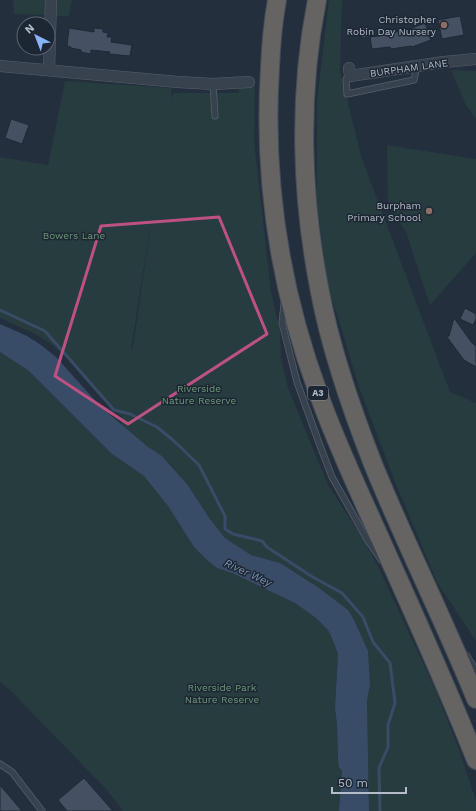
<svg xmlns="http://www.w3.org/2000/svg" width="476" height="811" viewBox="0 0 476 811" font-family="'Work Sans',sans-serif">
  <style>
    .green { fill: #263c3f; fill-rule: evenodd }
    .water { fill: #394c67 }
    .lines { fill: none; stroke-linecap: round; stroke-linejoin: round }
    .stream { stroke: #394c67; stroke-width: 3 }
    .building { fill: #455162; stroke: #1f2835 }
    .service-casing { stroke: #565f6c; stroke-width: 7 }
    .minor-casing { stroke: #565f6c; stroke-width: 12 }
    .trunk-casing { stroke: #434c59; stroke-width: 20 }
    .service { stroke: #38414e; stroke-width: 5.5 }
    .minor { stroke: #38414e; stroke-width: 11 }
    .trunk { stroke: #656462; stroke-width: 18 }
    .marked { fill: none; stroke: #bd5182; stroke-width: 3; stroke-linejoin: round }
    .education-dot { fill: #8d6e63; stroke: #1d2633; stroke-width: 1.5 }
    .labels { text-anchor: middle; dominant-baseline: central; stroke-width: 3; stroke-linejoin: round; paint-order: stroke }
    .shield { fill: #1d2633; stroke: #878f9c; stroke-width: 1 }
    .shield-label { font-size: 9px; font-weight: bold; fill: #b4bcc9 }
    .poi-label { font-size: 10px; fill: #b4bcc9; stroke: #1d2633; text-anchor: end }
    .street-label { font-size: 10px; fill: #b4bcc9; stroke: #1d2633 }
    .park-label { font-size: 10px; fill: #6b9a76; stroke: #1d2633 }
    .water-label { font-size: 11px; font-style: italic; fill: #7c92b1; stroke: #1d2633 }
  </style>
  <rect width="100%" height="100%" fill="#242f3e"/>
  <!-- green -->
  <path class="green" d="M 13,0 L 46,0 L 46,15 L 14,14 Z
    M 55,0 L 72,0 L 69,16 L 55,16 Z
    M 329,0 L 342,0 L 340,71 L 362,159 L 450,392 L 476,403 L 476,641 L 437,582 L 395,482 L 359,387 L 327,282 L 317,201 L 317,102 Z
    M 451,70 L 476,71 L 476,118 L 466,105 Z
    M 65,81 L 172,88 L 171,100 L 173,93 L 239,93 L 239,86 L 255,85 L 254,141 L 271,292 L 280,331 L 281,358 L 288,388 L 328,485 L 358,531 L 378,566 L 436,691 L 460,752 L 476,801 L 476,811 L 369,811 L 367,701 L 370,685 L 348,610 L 270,560 L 251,555 L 225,538 L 210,519 L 187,484 L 172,466 L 162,456 L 148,448 L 121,424 L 122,417 L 100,397 L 69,360 L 51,344 L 37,335 L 0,318 L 0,157 L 48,165 ZM 153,208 L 133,348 L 131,349 Z
    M 387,145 L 476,159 L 476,253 L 430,305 L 406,232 L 388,205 Z
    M 0,352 L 29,371 L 112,454 L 144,476 L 168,506 L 194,547 L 208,561 L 217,568 L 232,573 L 295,603 L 316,618 L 328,630 L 332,638 L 338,654 L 335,708 L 337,724 L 338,759 L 339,768 L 342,770 L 339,811 L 123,811 L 107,790 L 9,689 L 0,682 Z"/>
  <!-- water -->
  <path class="water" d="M 0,324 L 27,336 L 41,345 L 56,357 L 101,407 L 148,447 L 162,456 L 187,484 L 210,519 L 225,538 L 251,555 L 280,563 L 319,588 L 348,610 L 354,620 L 368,651 L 370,685 L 367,701 L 369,811 L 339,811 L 342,770 L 339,768 L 338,759 L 337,724 L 335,708 L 338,654 L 332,638 L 328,630 L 316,618 L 295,603 L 232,573 L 217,568 L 208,561 L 194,547 L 168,506 L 144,476 L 112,454 L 29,371 L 0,352 Z"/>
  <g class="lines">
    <!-- stream -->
    <path class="stream" d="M 0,310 L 45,331 L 114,410 L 130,414 L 157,427 L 174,441 L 199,465 L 225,516 L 225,529 L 233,534 L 262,541 L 267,547 L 311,576 L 342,593 L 363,617 L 373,642 L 390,663 L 395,703 L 388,725 L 388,747 L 379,768 L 380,811"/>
  </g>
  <!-- building -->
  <path class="building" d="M 460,16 L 464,35 L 442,39 L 438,20 Z
    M 425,23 L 431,40 L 412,47 L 411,46 L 391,49 L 390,47 L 372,49 L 370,37 L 385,35 L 385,33 L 404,31 Z
    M 369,27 L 370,37 L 362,38 L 361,28 Z
    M 69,28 L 94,32 L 94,28 L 103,29 L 103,32 L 108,33 L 107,37 L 112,37 L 111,42 L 132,45 L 130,56 L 109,54 L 110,52 L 91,50 L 91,54 L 81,52 L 81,50 L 71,48 L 71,47 L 67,46 Z
    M 11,119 L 29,125 L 22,144 L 5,138 Z
    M 465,308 L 476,314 L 476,319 L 473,325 L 460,319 Z
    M 454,318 L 472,343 L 476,346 L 476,367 L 464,360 L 447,337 L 449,336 Z
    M 84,778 L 113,811 L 67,811 L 58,800 Z
    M 0,785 L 22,811 L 0,811 Z"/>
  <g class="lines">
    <!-- service casing -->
    <g class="service-casing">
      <path id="service" d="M 350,76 L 346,79 L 347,94 L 414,80 L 417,66
        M 213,84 L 215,116
        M 284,304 L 282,323 L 297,382 L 319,443 L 332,477 L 368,541 L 382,561
        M 467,656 L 476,671
        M 0,764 L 12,772 L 42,811"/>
    </g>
    <!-- minor casing -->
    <g class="minor-casing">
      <path id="minor" d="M 0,66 L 178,82 L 213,84 L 249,82
        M 349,68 L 350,76 L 444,62 L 476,59
        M 49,70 L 51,0"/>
    </g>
    <!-- trunk casing -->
    <g class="trunk-casing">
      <path id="trunk" d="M 277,0 C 273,22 271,45 270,68 C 263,179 280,290 319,395 C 336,443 358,489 379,536 C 412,610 446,684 476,760
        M 317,0 C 298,95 301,197 320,292 C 331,351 351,408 373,464 C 405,543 444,620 476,699"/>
    </g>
    <!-- service -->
    <use href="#service" class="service"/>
    <!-- minor -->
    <use href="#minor" class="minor"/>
    <!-- trunk -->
    <use href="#trunk" class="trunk"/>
  </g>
  <!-- marked area -->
  <path class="marked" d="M 219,217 L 267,334 L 128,424 L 55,376 L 101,226 Z"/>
  <!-- markers -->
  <g class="education-dot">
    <circle cx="444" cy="25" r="4"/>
    <circle cx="429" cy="211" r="4"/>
  </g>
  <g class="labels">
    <!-- shield labels -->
    <rect class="shield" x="308" y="386" width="20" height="14" rx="3"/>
    <g class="shield-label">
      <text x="318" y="393">A3</text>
    </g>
    <!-- poi labels -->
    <g class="poi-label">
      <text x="436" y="19">Christopher<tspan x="436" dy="12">Robin Day Nursery</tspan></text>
      <text x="421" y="205">Burpham<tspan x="421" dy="12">Primary School</tspan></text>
    </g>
    <!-- street labels -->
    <g class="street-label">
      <text transform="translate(409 68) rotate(-8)">BURPHAM LANE</text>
    </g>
    <!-- park labels -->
    <g class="park-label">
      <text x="74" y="235">Bowers Lane</text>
      <text x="199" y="388">Riverside<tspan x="199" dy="12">Nature Reserve</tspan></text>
      <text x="222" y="687">Riverside Park<tspan x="222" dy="12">Nature Reserve</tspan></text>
    </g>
    <!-- water labels -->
    <g class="water-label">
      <text transform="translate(248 573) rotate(25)">River Wey</text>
    </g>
  </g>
  <!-- north arrow -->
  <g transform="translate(36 36) rotate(318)"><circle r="19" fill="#1d2633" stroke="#59626f"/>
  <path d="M0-3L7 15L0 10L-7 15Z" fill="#8ab4f8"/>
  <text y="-6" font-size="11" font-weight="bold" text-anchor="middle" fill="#b4bcc9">N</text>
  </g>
  <!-- scale -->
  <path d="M332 787v6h74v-6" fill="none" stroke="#b4bcc9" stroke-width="2"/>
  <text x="338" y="787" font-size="12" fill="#b4bcc9" stroke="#1d2633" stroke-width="3" paint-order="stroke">50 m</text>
</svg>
